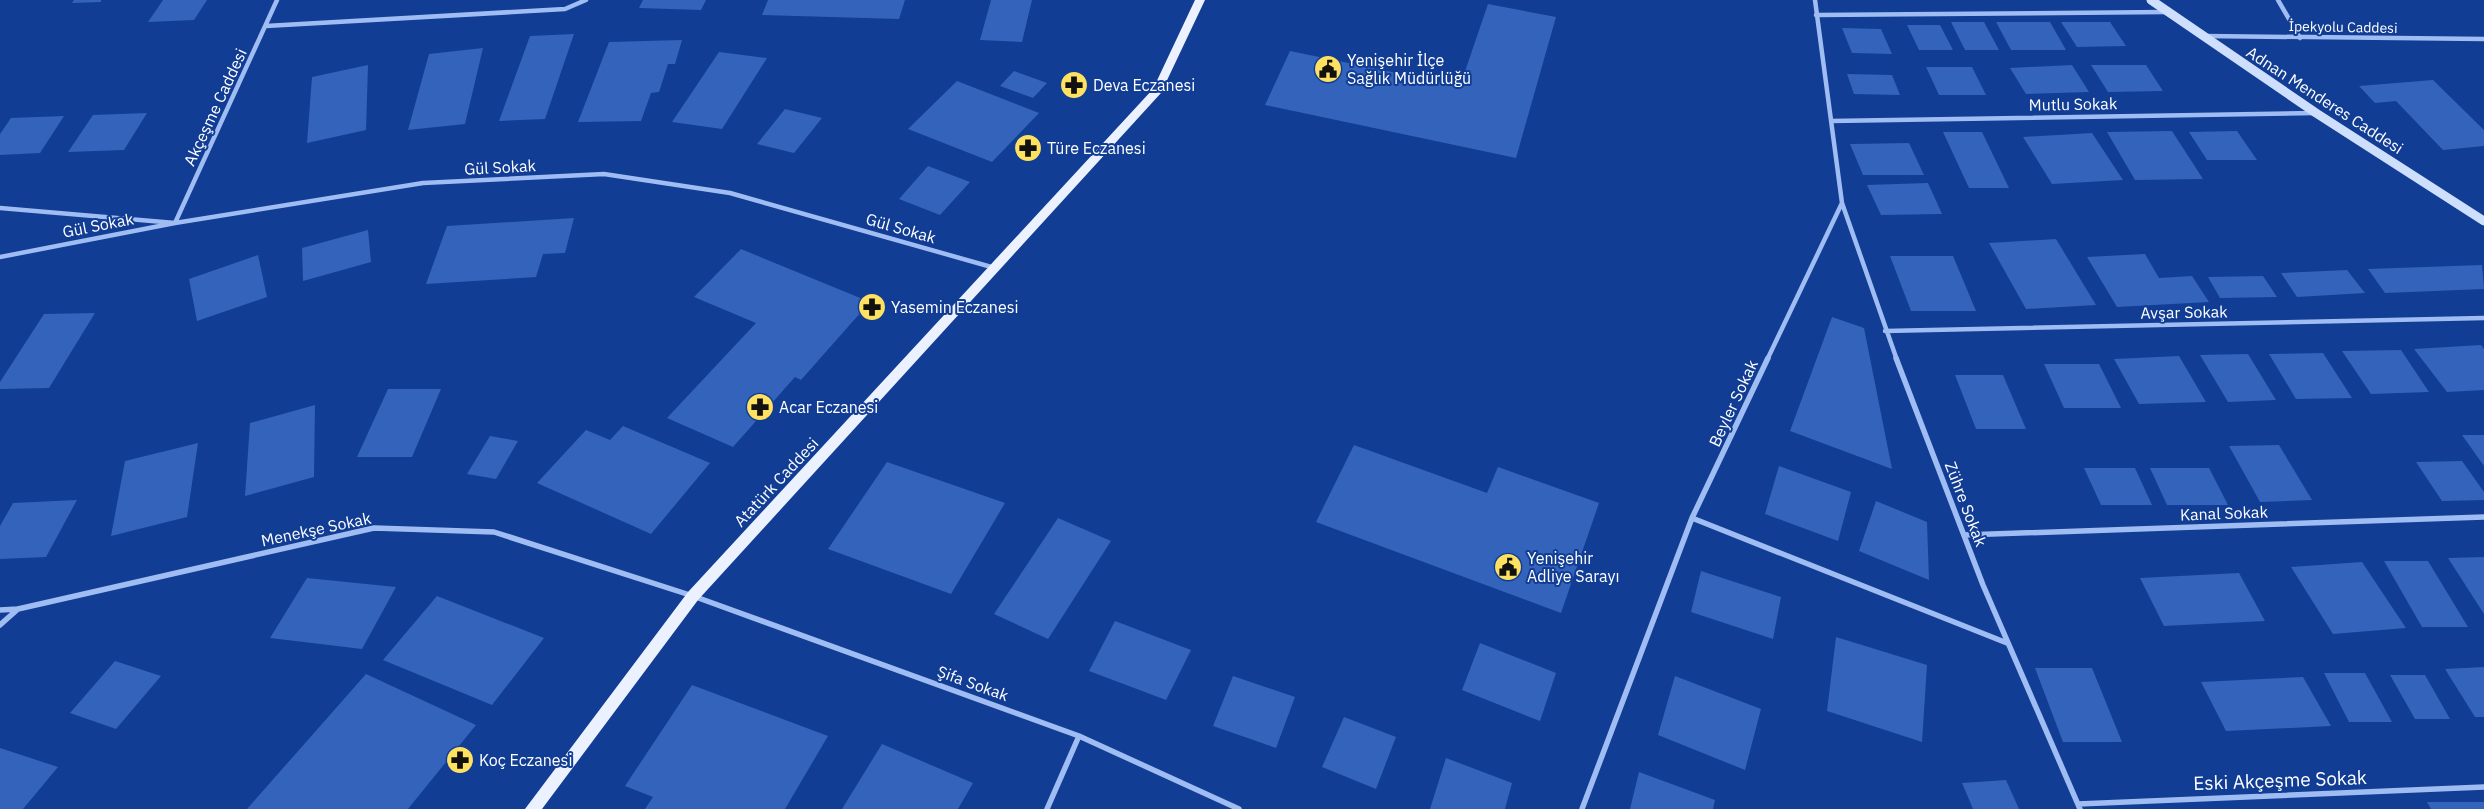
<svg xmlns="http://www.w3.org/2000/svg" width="2484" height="809" viewBox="0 0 2484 809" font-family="'IBM Plex Sans',sans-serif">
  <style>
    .building { fill: #3463bc }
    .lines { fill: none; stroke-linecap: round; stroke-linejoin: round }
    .street-far1 { stroke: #9fbdf3; stroke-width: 4.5 }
    .street { stroke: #9fbdf3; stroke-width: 5.5 }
    .secondary { stroke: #cedefd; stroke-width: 9 }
    .primary { fill: #ebf1ff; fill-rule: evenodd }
    .labels { text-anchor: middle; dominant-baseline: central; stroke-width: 4; stroke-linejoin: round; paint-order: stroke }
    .far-street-label { font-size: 14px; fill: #fff; stroke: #113d94 }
    .poi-label { font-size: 16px; fill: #fff; stroke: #113d94; text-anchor: start }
    .street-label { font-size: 16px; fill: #fff; stroke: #113d94 }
    .near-street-label { font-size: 19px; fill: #fff; stroke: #113d94 }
  </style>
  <rect width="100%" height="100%" fill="#113d94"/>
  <!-- building -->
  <path class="building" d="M 74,0 L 101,0 L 101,2 L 72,3 Z
    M 163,0 L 207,0 L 194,20 L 148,22 Z
    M 643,0 L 706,0 L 701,10 L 639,8 Z
    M 768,0 L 905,0 L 899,19 L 762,15 Z
    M 991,0 L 1032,0 L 1022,42 L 980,40 Z
    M 1488,4 L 1556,17 L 1516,158 L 1265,105 L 1290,51 L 1460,86 Z
    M 1951,22 L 1984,22 L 1999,50 L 1965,50 Z
    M 1996,22 L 2050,22 L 2066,50 L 2011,50 Z
    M 2061,22 L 2110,22 L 2126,46 L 2077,47 Z
    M 1907,25 L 1940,25 L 1953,50 L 1919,50 Z
    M 1842,28 L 1881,29 L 1892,54 L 1852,53 Z
    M 574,34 L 545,119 L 499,121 L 530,36 Z
    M 682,40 L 675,64 L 668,64 L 659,92 L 651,93 L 641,121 L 578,122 L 609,42 Z
    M 483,48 L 465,124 L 408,130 L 429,54 Z
    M 719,52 L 767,58 L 722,129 L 672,122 Z
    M 368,65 L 366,130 L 307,143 L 312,77 Z
    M 2072,65 L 2089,92 L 2026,94 L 2010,68 Z
    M 2091,65 L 2146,65 L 2163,91 L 2108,92 Z
    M 1926,67 L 1972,67 L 1986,95 L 1939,95 Z
    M 1014,71 L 1047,83 L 1033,98 L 1000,86 Z
    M 1847,74 L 1892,75 L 1900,95 L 1854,94 Z
    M 2433,80 L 2484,130 L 2484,146 L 2443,150 L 2396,101 L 2375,103 L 2359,86 Z
    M 957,81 L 1039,113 L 992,162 L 908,129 Z
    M 785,109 L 822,118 L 794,153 L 757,144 Z
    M 147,113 L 124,150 L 68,152 L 93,115 Z
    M 64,116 L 40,153 L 0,155 L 0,134 L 11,118 Z
    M 2172,131 L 2203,179 L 2135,180 L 2107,132 Z
    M 2237,131 L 2257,160 L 2207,160 L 2189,132 Z
    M 1943,132 L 1982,132 L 2009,188 L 1969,188 Z
    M 2092,133 L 2123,180 L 2052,184 L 2023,137 Z
    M 1909,143 L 1924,175 L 1863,175 L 1850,144 Z
    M 928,166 L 970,182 L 940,215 L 899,199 Z
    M 1928,183 L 1942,214 L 1881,215 L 1867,185 Z
    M 574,218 L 565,253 L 543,254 L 536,277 L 426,284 L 447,226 Z
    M 368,230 L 371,262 L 303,281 L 302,248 Z
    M 2056,239 L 2096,305 L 2026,309 L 1989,243 Z
    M 741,249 L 870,302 L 801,380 L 795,377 L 733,447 L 667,418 L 756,323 L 694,297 Z
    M 2145,254 L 2159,278 L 2192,276 L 2209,302 L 2117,307 L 2087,257 Z
    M 258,255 L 267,297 L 197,321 L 189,279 Z
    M 1890,256 L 1953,256 L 1976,311 L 1911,311 Z
    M 2482,265 L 2484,289 L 2385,293 L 2368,269 Z
    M 2347,270 L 2365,293 L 2297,297 L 2281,273 Z
    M 2263,276 L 2277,297 L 2220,298 L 2208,277 Z
    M 95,313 L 49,388 L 0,389 L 0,382 L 44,314 Z
    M 1832,317 L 1864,328 L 1892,469 L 1790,431 Z
    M 2481,345 L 2484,349 L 2484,390 L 2447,392 L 2414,349 Z
    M 2401,350 L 2429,392 L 2371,394 L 2342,351 Z
    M 2323,353 L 2352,398 L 2296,399 L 2269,354 Z
    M 2248,354 L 2276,400 L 2228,402 L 2200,355 Z
    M 2179,356 L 2206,402 L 2139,404 L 2114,359 Z
    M 2044,364 L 2099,364 L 2121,408 L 2064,408 Z
    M 1955,375 L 2003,375 L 2026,429 L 1976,429 Z
    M 388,389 L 441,389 L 412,457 L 357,457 Z
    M 315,405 L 314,477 L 245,496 L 250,423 Z
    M 623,426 L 710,463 L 651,534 L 537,483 L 586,430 L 610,440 Z
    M 2462,435 L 2484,435 L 2484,466 Z
    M 490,436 L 518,441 L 496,479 L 467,474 Z
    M 198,443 L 187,517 L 111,536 L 125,461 Z
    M 1354,445 L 1487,493 L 1498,467 L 1599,503 L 1561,613 L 1316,522 Z
    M 2279,445 L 2312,500 L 2260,502 L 2229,446 Z
    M 2462,461 L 2484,492 L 2484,500 L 2442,501 L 2416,462 Z
    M 887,462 L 1005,503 L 951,594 L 828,549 Z
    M 1779,466 L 1851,492 L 1838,541 L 1765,514 Z
    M 2084,468 L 2135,468 L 2152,505 L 2101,505 Z
    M 2150,468 L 2209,468 L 2228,505 L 2167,505 Z
    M 77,500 L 46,557 L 0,559 L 0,526 L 13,503 Z
    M 1876,501 L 1927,522 L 1929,580 L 1859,551 Z
    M 1058,518 L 1111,541 L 1048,639 L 994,614 Z
    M 2484,557 L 2484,614 L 2448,558 Z
    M 2384,561 L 2428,561 L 2468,627 L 2422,627 Z
    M 2362,562 L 2406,628 L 2333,634 L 2291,567 Z
    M 1701,571 L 1781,597 L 1773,639 L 1691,612 Z
    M 2239,573 L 2265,621 L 2164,626 L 2140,578 Z
    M 307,578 L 396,587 L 362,649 L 270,638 Z
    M 437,596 L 544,638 L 492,705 L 383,660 Z
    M 1115,621 L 1191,650 L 1166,700 L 1089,671 Z
    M 1836,637 L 1927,665 L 1922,742 L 1827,711 Z
    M 1480,643 L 1556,673 L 1540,721 L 1462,690 Z
    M 115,661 L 161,676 L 116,729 L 70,713 Z
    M 2484,667 L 2484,717 L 2475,717 L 2445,669 Z
    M 2035,668 L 2092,668 L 2122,742 L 2063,742 Z
    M 2324,673 L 2365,673 L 2392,722 L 2349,722 Z
    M 366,674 L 476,725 L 408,809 L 247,809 Z
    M 2390,675 L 2425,675 L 2450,719 L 2415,719 Z
    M 1233,676 L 1295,697 L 1276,748 L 1213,726 Z
    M 1675,676 L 1761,709 L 1745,770 L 1658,735 Z
    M 2303,677 L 2331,726 L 2226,731 L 2201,682 Z
    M 692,685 L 828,736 L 785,809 L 645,809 L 653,797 L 625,786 Z
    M 1344,717 L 1396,737 L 1376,789 L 1322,767 Z
    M 882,744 L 973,783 L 958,809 L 842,809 Z
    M 0,748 L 58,767 L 23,809 L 0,809 Z
    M 1446,758 L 1512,783 L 1505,809 L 1430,809 Z
    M 1639,772 L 1715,800 L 1713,809 L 1630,809 Z
    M 2006,780 L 2019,809 L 1973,809 L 1962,783 Z
    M 2427,802 L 2484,802 L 2484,809 L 2431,809 Z"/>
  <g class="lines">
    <!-- street-far1 -->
    <path class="street-far1" d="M 2278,0 L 2300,38
      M 1816,15 L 2166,12
      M 266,26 L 565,9 L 586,0
      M 2205,36 L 2484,39
      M 1831,121 L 2315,113
      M 1842,203 L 1897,360
      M 0,208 L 175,223 L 277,0
      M 0,257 L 175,223 L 423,183 L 604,174 L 730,193 L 995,268
      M 1885,331 L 2484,318
      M 1767,360 L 1842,203 L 1815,0"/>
    <!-- street -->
    <path class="street" d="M 1896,358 L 1983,585 L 2080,809
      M 1692,518 L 2007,643
      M 1964,535 L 2484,517
      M 0,610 L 18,609 L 374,528 L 494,532 L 693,596 L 1079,736 L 1239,809
      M 0,625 L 18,609
      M 2078,804 L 2484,787
      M 1047,809 L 1079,736
      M 1582,809 L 1692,518 L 1768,358"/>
    <!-- secondary -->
    <path class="secondary" d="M 2151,0 L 2316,113 L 2484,221"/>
    <!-- primary -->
    <path class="primary" d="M 1195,0 L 1205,0 L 1161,93 L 698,600 L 542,809 L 525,809 L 688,592 L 1153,89 Z"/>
  </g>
  <!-- icons -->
  <defs>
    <g id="civic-disc" transform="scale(1.4375)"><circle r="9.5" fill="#ffe161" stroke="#113d94"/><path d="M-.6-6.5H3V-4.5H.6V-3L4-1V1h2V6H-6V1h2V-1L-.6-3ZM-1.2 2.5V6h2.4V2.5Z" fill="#111"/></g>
    <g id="pharmacy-disc" transform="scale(1.4375)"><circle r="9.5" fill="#ffe161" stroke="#113d94"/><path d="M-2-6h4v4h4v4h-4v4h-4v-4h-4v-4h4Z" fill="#111"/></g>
  </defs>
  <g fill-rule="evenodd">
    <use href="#civic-disc" x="1328" y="69"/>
    <use href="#pharmacy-disc" x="1074" y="85"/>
    <use href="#pharmacy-disc" x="1028" y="148"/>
    <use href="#pharmacy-disc" x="872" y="307"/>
    <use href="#pharmacy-disc" x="760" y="407"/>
    <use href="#civic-disc" x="1508" y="567"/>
    <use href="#pharmacy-disc" x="460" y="760"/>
  </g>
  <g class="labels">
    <!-- far-street labels -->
    <g class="far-street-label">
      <text transform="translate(2343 27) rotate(1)">İpekyolu Caddesi</text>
    </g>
    <!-- poi labels -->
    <g class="poi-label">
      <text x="1347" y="60">Yenişehir İlçe<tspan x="1347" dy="18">Sağlık Müdürlüğü</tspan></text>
      <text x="1093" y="85">Deva Eczanesi</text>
      <text x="1047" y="148">Türe Eczanesi</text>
      <text x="891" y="307">Yasemin Eczanesi</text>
      <text x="779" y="407">Acar Eczanesi</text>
      <text x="1527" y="558">Yenişehir<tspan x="1527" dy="18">Adliye Sarayı</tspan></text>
      <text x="479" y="760">Koç Eczanesi</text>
    </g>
    <!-- street labels -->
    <g class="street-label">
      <text transform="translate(2325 100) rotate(33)">Adnan Menderes Caddesi</text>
      <text transform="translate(2073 104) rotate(-1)">Mutlu Sokak</text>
      <text transform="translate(215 107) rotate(-65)">Akçeşme Caddesi</text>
      <text transform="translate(500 167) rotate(-3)">Gül Sokak</text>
      <text transform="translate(98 225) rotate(-11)">Gül Sokak</text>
      <text transform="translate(901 228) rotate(16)">Gül Sokak</text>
      <text transform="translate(2184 312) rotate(-1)">Avşar Sokak</text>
      <text transform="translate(1733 403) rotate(-65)">Beyler Sokak</text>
      <text transform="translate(776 482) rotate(-47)">Atatürk Caddesi</text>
      <text transform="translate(1966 504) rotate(69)">Zühre Sokak</text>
      <text transform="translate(2224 513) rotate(-2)">Kanal Sokak</text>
      <text transform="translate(316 529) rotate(-12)">Menekşe Sokak</text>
      <text transform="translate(973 683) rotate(20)">Şifa Sokak</text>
    </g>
    <!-- near-street labels -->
    <g class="near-street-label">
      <text transform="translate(2280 780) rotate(-2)">Eski Akçeşme Sokak</text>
    </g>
  </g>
</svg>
